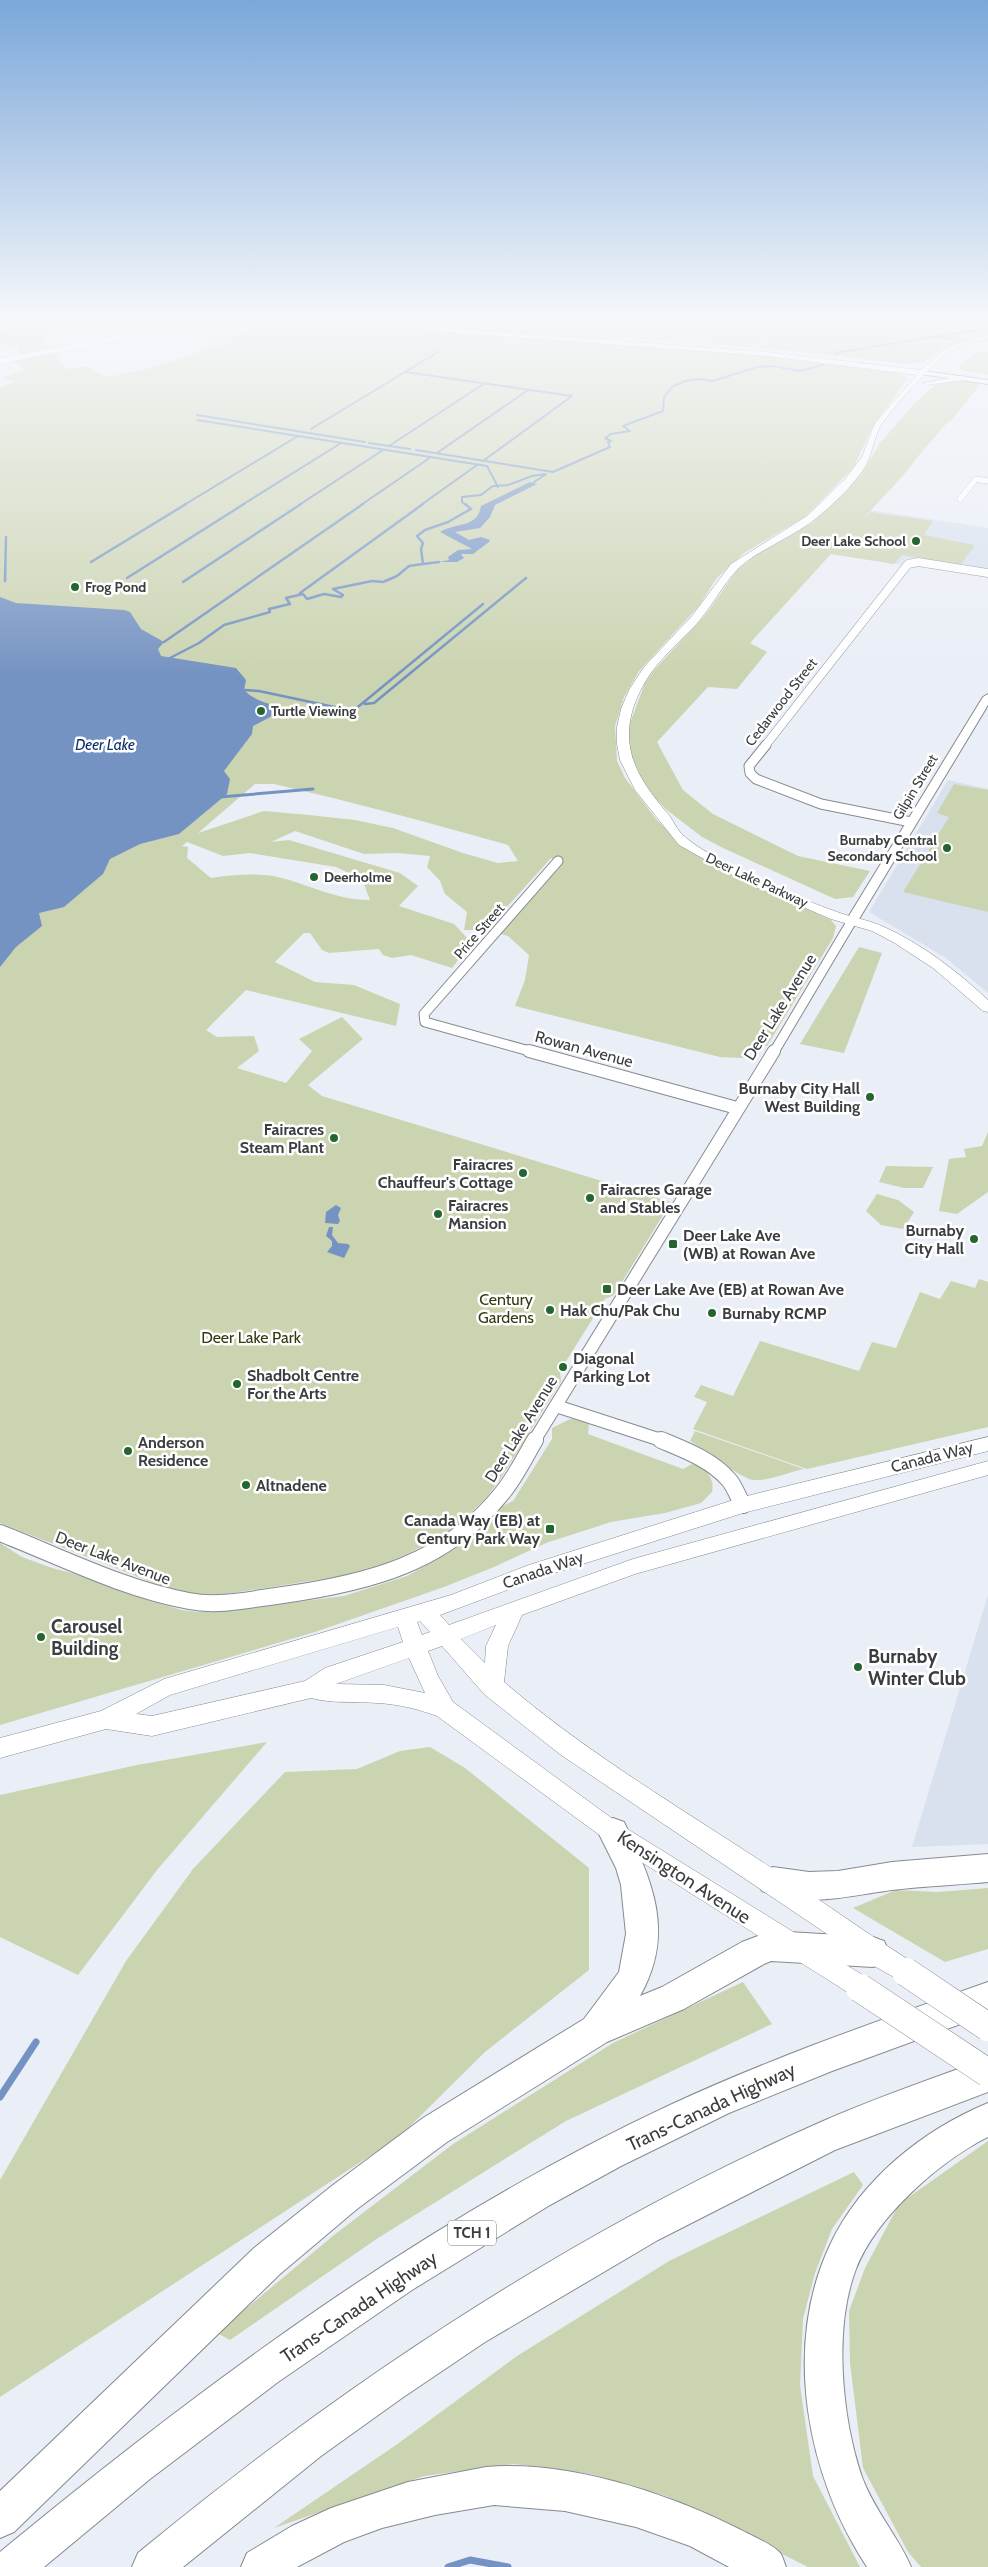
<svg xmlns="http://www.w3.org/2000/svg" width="988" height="2567" viewBox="0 0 988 2567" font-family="Cabin,sans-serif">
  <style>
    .built { fill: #d8e1ed }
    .green { fill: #cbd4b1; fill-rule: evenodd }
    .water { fill: #7593c2 }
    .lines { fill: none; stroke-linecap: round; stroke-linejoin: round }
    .stream-far3 { stroke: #7593c2; stroke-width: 2 }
    .stream-far2 { stroke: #7593c2; stroke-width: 2.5 }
    .stream-far1 { stroke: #7593c2; stroke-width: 3 }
    .stream { stroke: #7593c2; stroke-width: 7 }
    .minor-far4-casing { stroke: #868a90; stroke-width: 6 }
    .minor-far3-casing { stroke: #868a90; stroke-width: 9 }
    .minor-far2-casing { stroke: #868a90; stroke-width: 11 }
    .minor-far1-casing { stroke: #868a90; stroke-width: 14 }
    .minor-casing { stroke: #868a90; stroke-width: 18 }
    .tertiary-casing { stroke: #868a90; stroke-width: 2 }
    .secondary-casing { stroke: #868a90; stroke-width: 1 }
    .motorway-casing { stroke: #868a90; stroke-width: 2 }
    .minor-far4 { stroke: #fff; stroke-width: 5.5 }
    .minor-far3 { stroke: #fff; stroke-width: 8 }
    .minor-far2 { stroke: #fff; stroke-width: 9 }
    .minor-far1 { stroke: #fff; stroke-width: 12 }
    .minor { stroke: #fff; stroke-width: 16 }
    .tertiary { fill: #fff; fill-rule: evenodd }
    .secondary { fill: #fff; fill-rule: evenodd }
    .motorway { fill: #fff; fill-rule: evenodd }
    .secondary-bridge-casing { stroke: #868a90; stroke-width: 29; stroke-linecap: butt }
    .secondary-bridge { stroke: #fff; stroke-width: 28 }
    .poi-dot { fill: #256630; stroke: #fff; stroke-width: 2 }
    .labels { text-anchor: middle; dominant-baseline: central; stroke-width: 5; stroke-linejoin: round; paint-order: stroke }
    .far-poi-label { font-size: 14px; font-weight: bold; fill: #3b3d3f; stroke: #fff; text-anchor: start }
    .far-street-label { font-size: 14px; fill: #3b3d3f; stroke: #fff }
    .far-water-label { font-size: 15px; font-style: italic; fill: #0c3069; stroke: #fff }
    .shield { fill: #fff; stroke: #767779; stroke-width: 1 }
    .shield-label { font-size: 15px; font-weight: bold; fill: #3b3d3f }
    .street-label { font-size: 16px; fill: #3b3d3f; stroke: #fff }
    .poi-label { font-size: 16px; font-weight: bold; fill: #3b3d3f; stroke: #fff; text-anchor: start }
    .park-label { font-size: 16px; fill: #323a0f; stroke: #fff }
    .near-poi-label { font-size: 19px; font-weight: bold; fill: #3b3d3f; stroke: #fff; text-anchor: start }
    .near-street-label { font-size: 19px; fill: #3b3d3f; stroke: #fff }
  </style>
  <rect width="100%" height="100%" fill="#eaeef6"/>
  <!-- built -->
  <path class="built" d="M 871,510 L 988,528 L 988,571 L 906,558 L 901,565 L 831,554 Z
    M 948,780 L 988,789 L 988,993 L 946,958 L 869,912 Z
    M 988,1595 L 988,1844 L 912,1847 Z"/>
  <!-- green -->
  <path class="green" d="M 0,316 L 26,316 C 34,328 43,324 51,332 L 51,336 L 44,342 L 51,349 L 20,356 L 18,347 L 0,345 L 0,332 L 7,331 Z
    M 284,316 L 330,316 L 401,326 L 491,334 L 495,329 L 368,316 L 988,316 L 988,334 L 944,347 L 924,362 L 907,364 L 785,350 L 606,336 L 602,342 L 754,354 L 897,372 L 908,378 L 872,428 L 854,467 L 806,516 L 744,553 L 716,579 L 699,606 L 639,671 L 624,697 L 615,726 L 617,761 L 625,778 L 656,819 L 671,834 L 717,868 L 831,920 L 836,926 L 833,938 L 767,1046 L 753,1043 L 743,1058 L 720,1057 L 515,1006 L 525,980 L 529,955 L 508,936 L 501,934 L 561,863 L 551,858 L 486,930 L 464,930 L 467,912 L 445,894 L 440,881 L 427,867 L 430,856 L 397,853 L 364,854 L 295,831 L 271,842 L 289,840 L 400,873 L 418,886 L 399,906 L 454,924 L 467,938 L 464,952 L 452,968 L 411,955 L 392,958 L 383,955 L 379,949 L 329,953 L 322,950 L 310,933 L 304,933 L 275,962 L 315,982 L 354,985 L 400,1004 L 396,1026 L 246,990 L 206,1030 L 217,1037 L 254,1036 L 259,1051 L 237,1068 L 286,1083 L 312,1051 L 299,1039 L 342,1017 L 363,1039 L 308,1085 L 322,1096 L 671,1202 L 614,1295 L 605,1299 L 560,1371 L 561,1381 L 501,1478 L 485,1499 L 461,1522 L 439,1538 L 407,1554 L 386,1563 L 342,1576 L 226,1594 L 195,1594 L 159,1585 L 0,1523 L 0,387 L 14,382 L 3,378 L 24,370 L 13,361 L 53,353 L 66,369 L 87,366 L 102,375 L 113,376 L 153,367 L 221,345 L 210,338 L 210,335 L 228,337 L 246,332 ZM 255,784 L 274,784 C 353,802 430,823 508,845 L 518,861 L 498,863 L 463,853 L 393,828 L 355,820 L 309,815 L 264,811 L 198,833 ZM 187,842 L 223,856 L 250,853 L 336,867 L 362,879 L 370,900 C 333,900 308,883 273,876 C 254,873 230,875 211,878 L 187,858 L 188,847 L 182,846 Z
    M 977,351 L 988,352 L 988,375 L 961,370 L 959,367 Z
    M 963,380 L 982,382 L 952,420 L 946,424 L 915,460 C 913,466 871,510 863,519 L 871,512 L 933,521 L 924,535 L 975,545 L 961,564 L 902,555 L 894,564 L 831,554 L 750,643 L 767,652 L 737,689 L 708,687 L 657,742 L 683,790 L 713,814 L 798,856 L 870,871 L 853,897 L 835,899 L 723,848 L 702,837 L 667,810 L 652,795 L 634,768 L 628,738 L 630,723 L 645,683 L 655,669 L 707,613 L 736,571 L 756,555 L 811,523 L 824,512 L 865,468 L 880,443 L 914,404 L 935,385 Z
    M 954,784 L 988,790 L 988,912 L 903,892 L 949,817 L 937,813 Z
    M 859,947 L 882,953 L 844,1053 L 800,1044 Z
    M 988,1132 L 988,1192 L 957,1214 L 939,1211 L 949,1159 L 966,1157 L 964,1149 L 982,1146 Z
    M 886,1166 L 933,1167 L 923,1188 L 904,1188 L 879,1182 Z
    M 877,1194 L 898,1200 L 914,1212 L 903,1229 L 881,1225 L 866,1211 Z
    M 979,1279 L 988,1282 L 988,1427 L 807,1469 L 693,1429 L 707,1402 L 694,1397 L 701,1385 L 733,1396 L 760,1341 L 859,1371 L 872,1342 L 896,1348 L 920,1292 L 940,1299 L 951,1281 L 975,1288 Z
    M 570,1419 L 583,1420 L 589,1424 L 588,1434 L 683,1469 L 694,1463 C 706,1469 715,1478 712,1492 L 701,1503 L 665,1513 L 611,1522 L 546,1543 L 494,1567 L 444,1587 L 315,1632 L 0,1725 L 0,1543 L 22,1557 L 52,1568 L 91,1578 L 150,1601 L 182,1610 L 198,1612 L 234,1610 L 344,1596 L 407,1576 L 455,1549 L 478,1530 L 500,1507 L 513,1501 L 552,1439 L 552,1428 Z
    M 695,1431 L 804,1469 C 789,1472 769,1481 754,1480 C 742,1480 704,1449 690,1441 Z
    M 267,1742 L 157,1870 L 78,1975 L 0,1937 L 0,1795 L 137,1765 Z
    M 430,1747 L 465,1768 L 589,1868 L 589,1970 L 485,2052 L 399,2137 L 0,2397 L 0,2180 L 126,1961 L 193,1869 L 285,1772 L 357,1769 L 400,1751 Z
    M 988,1888 L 988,1949 L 945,1962 L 853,1908 L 896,1890 L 938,1892 Z
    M 743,1982 L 772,2024 L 566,2121 L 378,2238 L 230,2340 L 217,2333 L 334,2235 L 453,2144 L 613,2043 Z
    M 988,2141 L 988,2567 L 921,2567 L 908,2552 L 863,2468 L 850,2363 L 849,2311 L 865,2268 L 899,2204 Z
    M 854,2172 L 863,2185 L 832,2229 L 815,2273 L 803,2319 L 800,2385 L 813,2476 L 860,2567 L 808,2567 L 666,2496 L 591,2474 L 514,2464 L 424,2476 L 274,2528 L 396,2445 L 517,2356 L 669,2261 Z"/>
  <!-- water -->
  <path class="water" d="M 530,482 L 537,484 L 495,505 L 490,517 L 480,528 L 455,532 L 469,540 L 481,537 L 490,540 L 489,542 L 473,554 L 461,554 L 464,558 L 457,562 L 439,562 L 449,560 L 448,557 L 458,550 L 472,549 L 440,532 C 456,522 477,529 481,506 Z
    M 0,597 L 16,603 L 124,610 L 130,612 L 141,629 L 164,642 L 158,649 L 161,656 L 236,668 L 246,680 L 244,690 C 255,701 265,702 279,707 L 276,714 L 253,726 L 252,734 L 224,771 L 230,779 L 227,794 L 179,834 L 140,844 L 110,859 L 103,874 L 64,907 L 39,913 L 42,926 L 16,947 L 0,967 Z
    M 336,1205 L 341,1208 L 338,1215 L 340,1221 L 338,1224 L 325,1223 L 326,1212 Z
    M 329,1227 L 333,1227 L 332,1235 L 338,1243 L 348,1244 L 350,1246 L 344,1258 L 327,1252 L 332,1246 L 332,1241 L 326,1236 Z"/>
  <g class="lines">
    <!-- stream-far3 -->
    <path class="stream-far3" d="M 937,337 L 953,339
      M 836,353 C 887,345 937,335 988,329
      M 405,372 L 572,396
      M 197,415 L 365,442
      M 197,420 L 487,466 L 498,487
      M 311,429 L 438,352
      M 369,443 L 410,449
      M 389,446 L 485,383
      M 416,450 L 553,472 L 610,447 L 608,442 L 611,441 L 605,438 L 611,434 L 630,431 L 623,426 L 663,411 L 664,397 L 672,387 L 685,381 L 700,379 L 713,381 L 757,367 L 772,366 L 800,371 L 823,365
      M 437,453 L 528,390
      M 483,461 L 572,396
      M 534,482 L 545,475
      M 184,505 L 298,436
      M 242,505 L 341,443
      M 299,505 L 383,450
      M 361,505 L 431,457
      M 421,505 L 477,465
      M 466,505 L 462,502 L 462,497 L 481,495 L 493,486 L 508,485 L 532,476 L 546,474"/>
    <!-- stream-far2 -->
    <path class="stream-far2" d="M 91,562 L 186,504
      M 423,564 L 439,562
      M 127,578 L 244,504
      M 5,581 L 6,537
      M 183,582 L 301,504
      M 300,593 L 423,504
      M 164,642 L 363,504
      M 168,659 L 199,643 L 224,625 L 270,612 L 269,609 L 290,604 L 286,598 L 303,594 L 307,599 L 324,594 L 341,597 L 343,595 L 333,589 L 372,581 L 383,582 L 397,576 L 409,566 L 423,564 L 421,549 L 423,543 L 417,536 L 425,530 L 448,522 L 471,509 L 465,504
      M 244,690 L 259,691 L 353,711 L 483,604
      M 365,704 L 374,703 L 526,578"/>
    <!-- stream-far1 -->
    <path class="stream-far1" d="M 220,797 L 313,789"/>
    <!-- stream -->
    <path class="stream" d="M 0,2097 L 36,2042
      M 448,2567 L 470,2560 L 508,2567"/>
    <!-- minor-far4 casing -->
    <g class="minor-far4-casing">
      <path id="minor-far4" d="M 0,361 L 138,334 L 190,316
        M 960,499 L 976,479 L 988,481"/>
    </g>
    <!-- minor-far3 casing -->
    <g class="minor-far3-casing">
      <path id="minor-far3" d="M 765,746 L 908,564 L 918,562 L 988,573"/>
    </g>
    <!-- minor-far2 casing -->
    <g class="minor-far2-casing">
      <path id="minor-far2" d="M 766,745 L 749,766 L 750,773 L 756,779 L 821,804 L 911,822
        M 533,1052 L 425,1022 L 424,1014 L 558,861
        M 774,1052 L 853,919"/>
    </g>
    <!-- minor-far1 casing -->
    <g class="minor-far1-casing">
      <path id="minor-far1" d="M 529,1051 L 737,1108
        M 556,1406 L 664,1441
        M 534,1441 L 774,1051"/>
    </g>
    <!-- minor casing -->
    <g class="minor-casing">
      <path id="minor" d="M 661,1440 C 685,1450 712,1460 729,1480 C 735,1487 738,1497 743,1505
        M 0,1533 C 61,1557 124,1589 189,1601 C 219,1607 252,1599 283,1595 C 368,1583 447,1563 503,1492 C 516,1476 525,1457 535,1440"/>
    </g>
    <!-- tertiary casing -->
    <g class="tertiary-casing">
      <path id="tertiary" d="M 923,371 L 988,380 L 988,384 L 921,374 Z
        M 988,694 L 988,705 L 859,919 L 857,921 L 849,921 L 847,919 L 983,697 Z"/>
    </g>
    <!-- secondary casing -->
    <g class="secondary-casing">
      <path id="secondary" d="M 334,316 L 353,316 L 443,328 L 767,352 L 921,370 L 949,346 L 988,335 L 988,339 C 975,341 961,344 949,352 C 931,365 892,408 880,427 C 873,441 872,456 863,470 C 848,491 826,512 804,527 C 786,539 765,548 747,561 C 726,577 716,601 699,621 C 681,641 659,658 645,682 C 614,736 631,772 669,815 C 674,822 677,830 684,836 C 695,846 710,854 723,861 C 759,881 800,899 840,913 C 854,918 869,920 884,927 C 922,944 957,971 988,1000 L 988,1012 L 983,1011 L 933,968 L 893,942 L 872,931 L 831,919 L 747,883 L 679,845 L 635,790 L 620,760 L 617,744 L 617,727 L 621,709 L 629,690 L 644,667 L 692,616 L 731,564 L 807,516 L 846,478 L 862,457 L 875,423 L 917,375 L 767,356 L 443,332 Z
        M 962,376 L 966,378 L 965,380 L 927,385 L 923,383 Z
        M 988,1437 L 988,1451 L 743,1513 L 542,1577 L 440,1615 L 449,1625 L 633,1559 L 988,1461 L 988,1475 L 635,1574 L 522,1615 L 508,1646 L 504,1682 C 580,1747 664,1798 747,1852 C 804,1888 858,1928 915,1964 L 918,1972 L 915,1980 L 906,1984 L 876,1967 L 561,1755 L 485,1695 L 442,1646 L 428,1651 L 438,1676 L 453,1702 L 621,1825 L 869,1979 L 872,1988 L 869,1997 L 860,2000 L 605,1839 L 437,1716 C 418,1709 398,1704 377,1703 C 354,1701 333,1704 311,1698 L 152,1736 L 106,1729 L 0,1758 L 0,1738 L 101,1711 L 164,1679 L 451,1595 L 529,1565 L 743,1497 ZM 420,1621 L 430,1632 L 422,1635 L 417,1622 ZM 496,1625 L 486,1646 L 485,1663 L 461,1639 ZM 398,1627 L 403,1642 L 325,1668 L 305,1681 L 152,1716 L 136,1714 L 170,1695 ZM 409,1658 L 425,1693 L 384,1685 L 336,1684 Z"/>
    </g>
    <!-- motorway casing -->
    <g class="motorway-casing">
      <path id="motorway" d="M 613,1818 L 624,1822 C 652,1881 676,1932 640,1996 L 662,1987 L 742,1942 L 771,1931 L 873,1937 L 884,1941 L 889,1952 L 884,1963 L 873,1967 L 771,1961 L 764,1964 L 684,2009 L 607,2042 L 447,2142 L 357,2209 L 280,2274 L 14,2532 L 0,2538 L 0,2491 L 254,2248 L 333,2185 L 423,2118 L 584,2019 L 619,1972 L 626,1934 L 621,1885 L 616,1868 L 598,1832 L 602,1822 Z
        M 988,1854 L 988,1882 C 956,1885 924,1886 892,1890 C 848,1896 805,1908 762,1891 L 758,1881 L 762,1871 L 773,1867 L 809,1872 L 838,1871 L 892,1862 Z
        M 988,1982 L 988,2014 L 832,2071 L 729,2113 L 621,2166 L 550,2205 L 412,2290 L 278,2382 L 150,2479 L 44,2567 L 0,2567 L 0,2552 C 207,2381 426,2219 670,2105 C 773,2057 881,2020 988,1982 Z
        M 988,2058 L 988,2092 L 835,2150 L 658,2240 L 485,2342 L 402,2398 L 321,2456 L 183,2567 L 132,2567 L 138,2553 C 344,2383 567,2235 812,2126 C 869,2100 929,2080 988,2058 Z
        M 988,2103 L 988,2137 C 940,2161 876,2217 856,2269 C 833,2329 842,2418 862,2477 C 874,2510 898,2536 911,2567 L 867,2567 C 807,2476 782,2347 830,2245 C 861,2179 923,2130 988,2103 Z
        M 486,2467 C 568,2460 668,2493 741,2530 C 750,2535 774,2545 780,2553 C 783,2556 784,2563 786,2567 L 729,2567 L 690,2546 L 636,2527 L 565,2511 L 494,2505 L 435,2515 L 382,2528 L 344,2542 L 297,2567 L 241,2567 L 247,2553 L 292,2526 L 331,2508 L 408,2482 Z"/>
    </g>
    <!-- minor-far4 -->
    <use href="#minor-far4" class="minor-far4"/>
    <!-- minor-far3 -->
    <use href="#minor-far3" class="minor-far3"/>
    <!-- minor-far2 -->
    <use href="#minor-far2" class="minor-far2"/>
    <!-- minor-far1 -->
    <use href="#minor-far1" class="minor-far1"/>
    <!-- minor -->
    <use href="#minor" class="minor"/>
    <!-- tertiary -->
    <use href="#tertiary" class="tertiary"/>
    <!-- secondary -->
    <use href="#secondary" class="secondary"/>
    <!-- motorway -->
    <use href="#motorway" class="motorway"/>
    <!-- secondary-bridge casing -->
    <g class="secondary-bridge-casing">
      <path id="secondary-bridge" d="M 906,1972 L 988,2027
        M 860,1988 L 988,2073"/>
    </g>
    <!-- secondary-bridge -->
    <use href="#secondary-bridge" class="secondary-bridge"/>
  </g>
  <!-- sky -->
  <linearGradient id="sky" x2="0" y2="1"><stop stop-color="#7aa7d9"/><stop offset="0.47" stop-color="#f6f7fb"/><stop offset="1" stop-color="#f6f7fb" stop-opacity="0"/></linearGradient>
  <rect width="988" height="675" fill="url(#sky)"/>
  <!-- markers -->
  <g class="poi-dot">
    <circle cx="916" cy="541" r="5"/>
    <circle cx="75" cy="587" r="5"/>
    <circle cx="261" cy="711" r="5"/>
    <circle cx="947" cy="848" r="5"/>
    <circle cx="314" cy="877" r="5"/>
    <circle cx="870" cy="1097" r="5"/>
    <circle cx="334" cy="1138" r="5"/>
    <circle cx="523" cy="1173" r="5"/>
    <circle cx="590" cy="1198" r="5"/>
    <circle cx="438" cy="1214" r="5"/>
    <circle cx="974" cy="1239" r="5"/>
    <rect x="668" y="1239" width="10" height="10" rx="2.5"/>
    <rect x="602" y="1284" width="10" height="10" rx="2.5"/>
    <circle cx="550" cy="1310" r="5"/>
    <circle cx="712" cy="1313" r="5"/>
    <circle cx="563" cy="1367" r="5"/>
    <circle cx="237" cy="1384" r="5"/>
    <circle cx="128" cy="1451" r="5"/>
    <circle cx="246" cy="1485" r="5"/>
    <rect x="545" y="1524" width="10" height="10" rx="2.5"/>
    <circle cx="41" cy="1637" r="5"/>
    <circle cx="858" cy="1667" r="5"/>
  </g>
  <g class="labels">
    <!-- far-poi labels -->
    <g class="far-poi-label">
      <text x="906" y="541" text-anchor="end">Deer Lake School</text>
      <text x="85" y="587">Frog Pond</text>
      <text x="271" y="711">Turtle Viewing</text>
      <text x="937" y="840" text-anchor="end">Burnaby Central<tspan x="937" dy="16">Secondary School</tspan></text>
      <text x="324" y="877">Deerholme</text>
    </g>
    <!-- far-street labels -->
    <g class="far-street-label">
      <text transform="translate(781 702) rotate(-52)">Cedarwood Street</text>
      <text transform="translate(915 787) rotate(-59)">Gilpin Street</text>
      <text transform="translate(757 880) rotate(25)">Deer Lake Parkway</text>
      <text transform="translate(479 931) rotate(-49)">Price Street</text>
    </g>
    <!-- far-water labels -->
    <g class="far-water-label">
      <text x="105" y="745">Deer Lake</text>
    </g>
    <!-- shield labels -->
    <rect class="shield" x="448" y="2220.5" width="48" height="25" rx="4"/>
    <g class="shield-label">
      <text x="472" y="2233">TCH 1</text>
    </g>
    <!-- street labels -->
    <g class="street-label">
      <text transform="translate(780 1007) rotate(-58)">Deer Lake Avenue</text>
      <text transform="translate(584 1049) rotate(15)">Rowan Avenue</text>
      <text transform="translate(521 1429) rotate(-58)">Deer Lake Avenue</text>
      <text transform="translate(932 1457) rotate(-14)">Canada Way</text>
      <text transform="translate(113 1558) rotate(21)">Deer Lake Avenue</text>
      <text transform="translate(543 1570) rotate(-19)">Canada Way</text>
    </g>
    <!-- poi labels -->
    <g class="poi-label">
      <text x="860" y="1088" text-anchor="end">Burnaby City Hall<tspan x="860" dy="18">West Building</tspan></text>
      <text x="324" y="1129" text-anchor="end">Fairacres<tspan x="324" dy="18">Steam Plant</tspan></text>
      <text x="513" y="1164" text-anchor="end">Fairacres<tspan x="513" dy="18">Chauffeur's Cottage</tspan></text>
      <text x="600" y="1189">Fairacres Garage<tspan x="600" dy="18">and Stables</tspan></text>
      <text x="448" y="1205">Fairacres<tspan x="448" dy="18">Mansion</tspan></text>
      <text x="964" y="1230" text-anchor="end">Burnaby<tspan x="964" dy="18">City Hall</tspan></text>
      <text x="683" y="1235">Deer Lake Ave<tspan x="683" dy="18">(WB) at Rowan Ave</tspan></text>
      <text x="617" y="1289">Deer Lake Ave (EB) at Rowan Ave</text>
      <text x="560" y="1310">Hak Chu/Pak Chu</text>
      <text x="722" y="1313">Burnaby RCMP</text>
      <text x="573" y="1358">Diagonal<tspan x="573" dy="18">Parking Lot</tspan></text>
      <text x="247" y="1375">Shadbolt Centre<tspan x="247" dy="18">For the Arts</tspan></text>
      <text x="138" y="1442">Anderson<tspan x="138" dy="18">Residence</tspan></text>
      <text x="256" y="1485">Altnadene</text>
      <text x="540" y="1520" text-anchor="end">Canada Way (EB) at<tspan x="540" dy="18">Century Park Way</tspan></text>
    </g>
    <!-- park labels -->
    <g class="park-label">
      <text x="506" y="1299">Century<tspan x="506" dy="18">Gardens</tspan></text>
      <text x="251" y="1337">Deer Lake Park</text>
    </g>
    <!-- near-poi labels -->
    <g class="near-poi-label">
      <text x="51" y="1626">Carousel<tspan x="51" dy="22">Building</tspan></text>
      <text x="868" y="1656">Burnaby<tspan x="868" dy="22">Winter Club</tspan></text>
    </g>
    <!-- near-street labels -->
    <g class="near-street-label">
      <text transform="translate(684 1877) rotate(33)">Kensington Avenue</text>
      <text transform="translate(711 2107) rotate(-25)">Trans-Canada Highway</text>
      <text transform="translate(359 2307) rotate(-34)">Trans-Canada Highway</text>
    </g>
  </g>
</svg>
